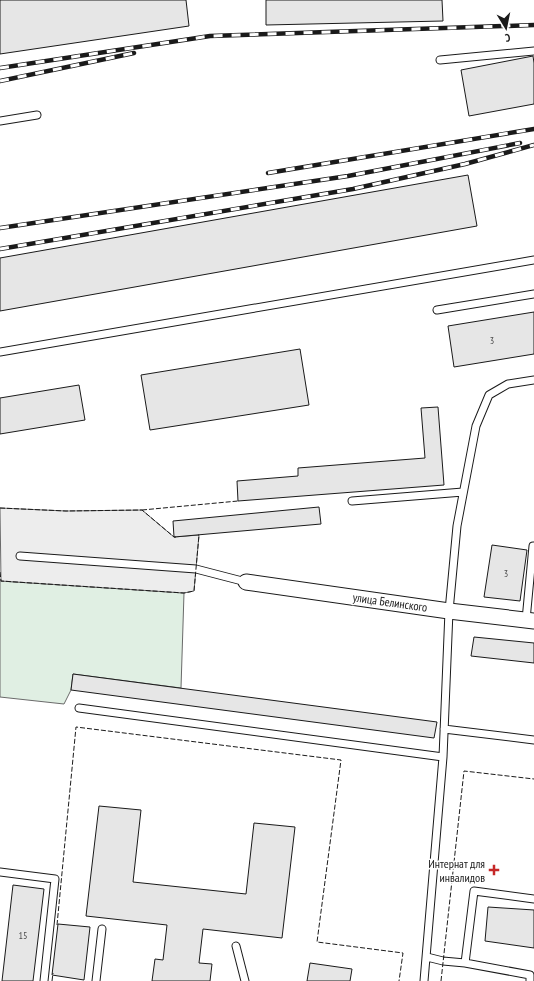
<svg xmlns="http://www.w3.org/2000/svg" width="534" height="981" viewBox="0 0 534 981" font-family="'PT Sans Narrow',sans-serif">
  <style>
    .green { fill: #e0efe3; stroke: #6a6a6a }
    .parking { fill: #ededed; stroke: #6a6a6a }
    .building { fill: #e6e6e6; stroke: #1a1a1a }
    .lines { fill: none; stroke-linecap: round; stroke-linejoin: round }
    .lane-casing { stroke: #1a1a1a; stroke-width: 9 }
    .street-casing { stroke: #1a1a1a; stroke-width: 17 }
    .lane { stroke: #fff; stroke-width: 7 }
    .street { stroke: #fff; stroke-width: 15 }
    .rail-casing { stroke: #1a1a1a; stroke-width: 4.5 }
    .rail { stroke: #fff; stroke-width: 3; stroke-dasharray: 9; stroke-linecap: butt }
    .fence { stroke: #1a1a1a; stroke-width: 1; stroke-dasharray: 5 2; stroke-linecap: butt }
    .poi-dot { fill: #c62828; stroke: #fff; stroke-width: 1.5 }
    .labels { text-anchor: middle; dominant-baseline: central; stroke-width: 3; stroke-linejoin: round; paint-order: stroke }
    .number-label { font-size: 10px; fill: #4d4d4d }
    .street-label { font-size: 12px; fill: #1a1a1a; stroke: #fff }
    .poi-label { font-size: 12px; fill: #1a1a1a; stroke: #fff; text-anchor: end }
  </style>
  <rect width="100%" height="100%" fill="#fff"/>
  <!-- green -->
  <path class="green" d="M 0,581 L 184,593 L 181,688 L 73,674 L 71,690 L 64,704 L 0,697 Z"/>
  <!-- parking -->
  <path class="parking" d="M 0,508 L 66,511 L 142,510 L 174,537 L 199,535 L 194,591 L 184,593 L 1,581 Z"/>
  <!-- building -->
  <path class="building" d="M 0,0 L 186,0 L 189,26 L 0,54 Z
    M 266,0 L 442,0 L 443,21 L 266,25 Z
    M 533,56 L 534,63 L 534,104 L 469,116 L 461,70 Z
    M 468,175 L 477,226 L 0,311 L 0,258 Z
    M 534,312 L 534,354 L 454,367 L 448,326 Z
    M 300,349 L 309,405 L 150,430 L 141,375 Z
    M 79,385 L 85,420 L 0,434 L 0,398 Z
    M 438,407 L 444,485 L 238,501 L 237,481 L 298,476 L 298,468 L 425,458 L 421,408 Z
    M 319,507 L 321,524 L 174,537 L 173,521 Z
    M 492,545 L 527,550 L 520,601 L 484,597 Z
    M 474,637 L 534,643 L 534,663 L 471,656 Z
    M 73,674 L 437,722 L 434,738 L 71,690 Z
    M 99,806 L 141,810 L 133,882 L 246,894 L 254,823 L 295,827 L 282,938 L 203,929 L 199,963 L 212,964 L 210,981 L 152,981 L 155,959 L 163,960 L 167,925 L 86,916 Z
    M 13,885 L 44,889 L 33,981 L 2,981 Z
    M 488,907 L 534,910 L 534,948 L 485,941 Z
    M 58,924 L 90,927 L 84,980 L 52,975 Z
    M 310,963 L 352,969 L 350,981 L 307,981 Z"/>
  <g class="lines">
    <!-- lane casing -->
    <g class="lane-casing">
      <path id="lane" d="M 440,60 L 534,51
        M 0,121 L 37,115
        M 437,310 L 534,294
        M 0,352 L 534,260
        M 352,501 L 463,492
        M 20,556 L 196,569 L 246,582
        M 526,620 L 533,546 L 534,546
        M 79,708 L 443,757
        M 444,729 L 534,740
        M 0,872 L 55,879 L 44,981
        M 236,946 L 245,981
        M 427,957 L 443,961 L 465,963 L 530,975 L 530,981
        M 465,963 L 474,891 L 534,899
        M 96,981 L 102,929
        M 424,981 L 443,757 L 449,611 L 457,526 L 476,426 L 489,395 L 508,384 L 534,380"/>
    </g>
    <!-- street casing -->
    <g class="street-casing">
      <path id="street" d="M 246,582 L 449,611 L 534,621"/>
    </g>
    <!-- lane -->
    <use href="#lane" class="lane"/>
    <!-- street -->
    <use href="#street" class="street"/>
    <!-- rail casing -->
    <g class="rail-casing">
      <path id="rail" d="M 0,68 L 210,36 L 534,25
        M 0,81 L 134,53
        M 268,173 L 534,129
        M 0,228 L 348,176 L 520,143
        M 0,249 L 353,189 L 465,164 L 534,145"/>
    </g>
    <!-- rail -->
    <use href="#rail" class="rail"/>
    <!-- fence -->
    <path class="fence" d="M 0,508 L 66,511 L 142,510 L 174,537 L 176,537
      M 142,510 L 238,501
      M 0,572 L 1,581 L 184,593 L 194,591 L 199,535 L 198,535
      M 57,925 L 76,727 L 341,760 L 317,942 L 403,953 L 399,981
      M 52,981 L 53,973
      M 441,981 L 464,771 L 534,779"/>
  </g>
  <!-- markers -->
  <path class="poi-dot" d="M492 864h4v4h4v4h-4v4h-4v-4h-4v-4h4z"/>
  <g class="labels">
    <!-- number labels -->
    <g class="number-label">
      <text x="492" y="340">3</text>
      <text x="506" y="573">3</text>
      <text x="23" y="935">15</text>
    </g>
    <!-- street labels -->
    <g class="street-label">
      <text transform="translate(390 602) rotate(8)">улица Белинского</text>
    </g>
    <!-- poi labels -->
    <g class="poi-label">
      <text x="485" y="863">Интернат для<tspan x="485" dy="14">инвалидов</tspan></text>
    </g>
  </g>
  <!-- north arrow -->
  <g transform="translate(506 28) rotate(170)" stroke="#ffffff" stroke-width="3" paint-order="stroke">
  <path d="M0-3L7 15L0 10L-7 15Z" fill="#1a1a1a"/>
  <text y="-6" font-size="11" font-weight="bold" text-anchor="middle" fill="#1a1a1a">С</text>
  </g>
</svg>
